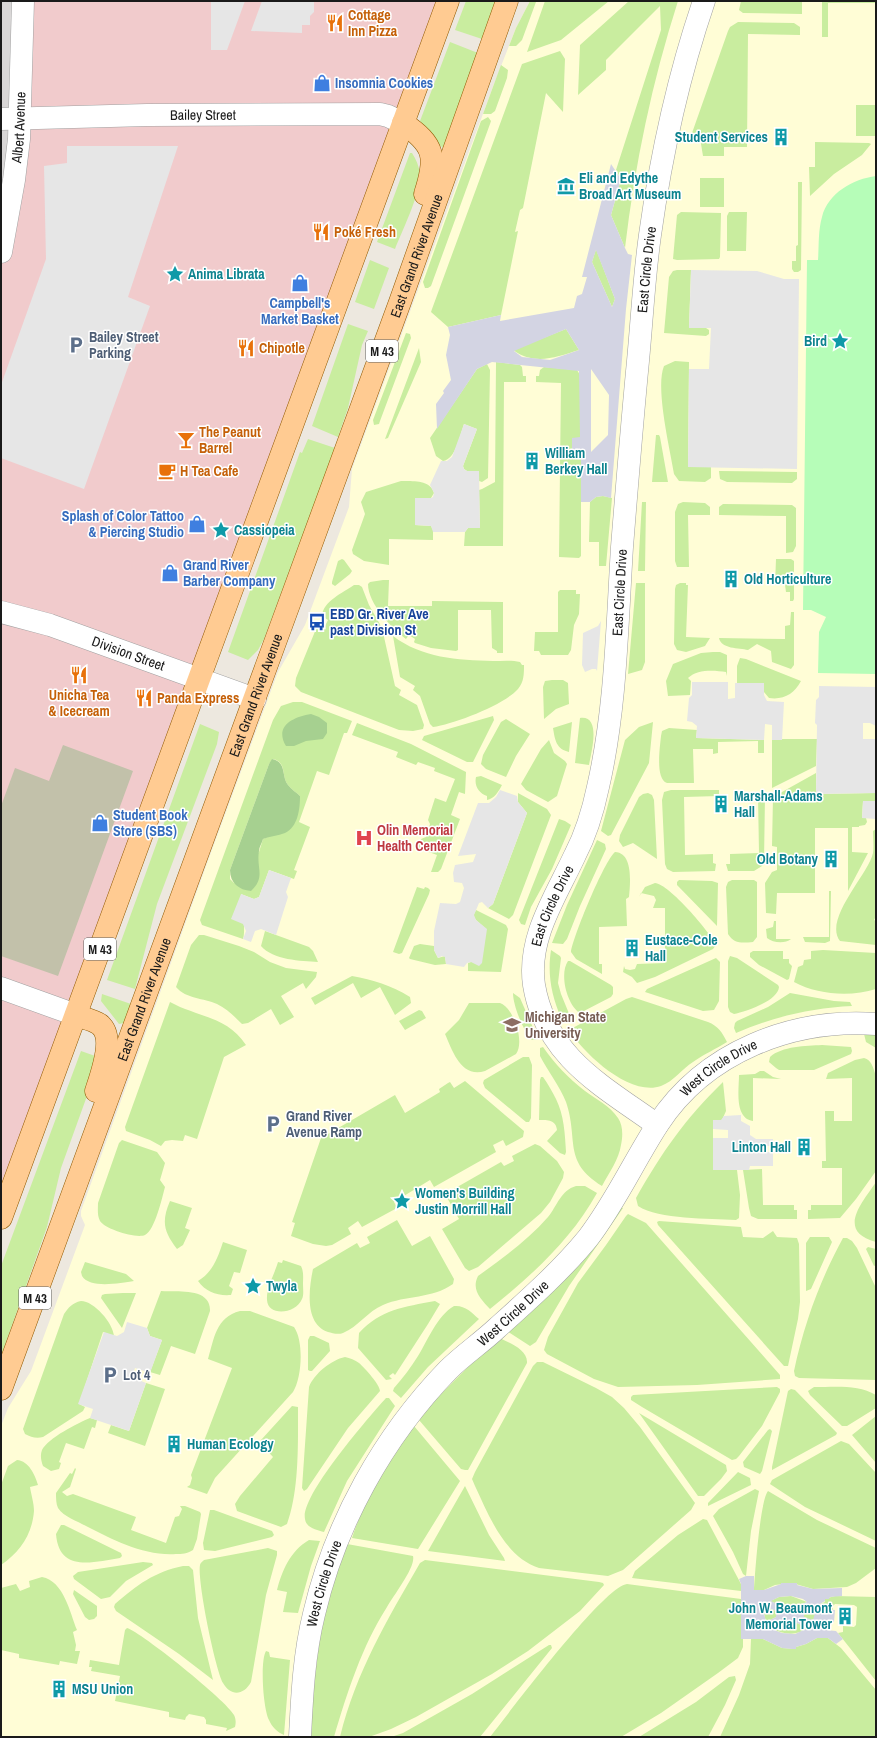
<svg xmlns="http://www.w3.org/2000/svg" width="877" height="1738" viewBox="0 0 877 1738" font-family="'Archivo Narrow',sans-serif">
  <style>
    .residential { fill: #d9d7d7 }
    .commercial { fill: #f1cbcc }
    .education { fill: #fffdd6 }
    .construction { fill: #c2c1aa }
    .grass { fill: #c9ed9f; fill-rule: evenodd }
    .forest { fill: #a6d090 }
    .park { fill: #b6fdb8 }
    .parking { fill: #e6e6e6 }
    .plaza { fill: #d3d4e3; fill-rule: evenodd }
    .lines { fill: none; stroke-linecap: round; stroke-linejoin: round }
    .minor-casing { stroke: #a1a1a1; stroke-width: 23 }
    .major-casing { stroke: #915a00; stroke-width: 23 }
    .minor { stroke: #fff; stroke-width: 22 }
    .major { stroke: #ffcb92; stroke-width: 22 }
    .labels { text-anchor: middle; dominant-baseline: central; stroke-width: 3; stroke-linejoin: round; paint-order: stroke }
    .shield { fill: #fff; stroke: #5f5f5f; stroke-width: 1 }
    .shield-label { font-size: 13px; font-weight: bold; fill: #1a1a1a }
    .food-label { font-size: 14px; font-weight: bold; fill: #c56008; stroke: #fff; text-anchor: start }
    .shop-label { font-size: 14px; font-weight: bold; fill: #366cbe; stroke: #fff; text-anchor: start }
    .street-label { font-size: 14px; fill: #1a1a1a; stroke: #fff }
    .culture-label { font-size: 14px; font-weight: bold; fill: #0d838f; stroke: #fff; text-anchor: start }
    .service-label { font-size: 14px; font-weight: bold; fill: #4e5e75; stroke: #fff; text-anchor: start }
    .transit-label { font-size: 14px; font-weight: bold; fill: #164399; stroke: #fff; text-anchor: start }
    .health-label { font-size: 14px; font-weight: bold; fill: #be3a42; stroke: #fff; text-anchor: start }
    .education-label { font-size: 14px; font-weight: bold; fill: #785e54; stroke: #fff; text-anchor: start }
  </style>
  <rect width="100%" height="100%" fill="#ede8df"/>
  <!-- residential -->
  <path class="residential" d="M 1,1 L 26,1 L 16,179 L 1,263 Z"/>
  <!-- commercial -->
  <path class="commercial" d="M 26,1 L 443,1 L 1,1206 L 1,263 L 16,179 Z"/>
  <!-- education -->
  <path class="education" d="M 530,1 L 876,1 L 876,1737 L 1,1737 L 1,1426 L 8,1408 L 31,1371 L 85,1225 L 81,1216 L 81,1211 L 213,847 L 278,672 L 305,625 L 349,507 L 352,469 L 494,84 L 516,28 Z"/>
  <!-- construction -->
  <path class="construction" d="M 63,745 L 133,771 L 58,976 L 1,956 L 1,806 L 15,768 L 49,781 Z"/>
  <!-- grass -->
  <path class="grass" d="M 466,1 L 496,1 L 482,39 L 455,30 Z
    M 530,1 L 536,2 L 522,40 L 516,46 L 509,46 L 516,28 Z
    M 545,1 L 609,1 L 561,40 L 527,52 Z
    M 629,1 L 678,1 C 652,82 635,164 625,248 L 611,215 L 621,179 L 616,170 L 661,30 L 660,6 L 606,60 L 606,70 L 578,95 L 580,45 Z
    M 741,1 L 802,1 L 802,14 L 743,13 L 739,10 Z
    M 822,1 L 876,1 L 876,3 L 828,3 L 828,37 L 822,37 Z
    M 738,22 L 794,23 L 800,27 L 800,35 L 748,34 L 747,147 L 724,147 L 724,156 L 703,156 L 700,138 L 692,133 L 728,31 L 730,27 Z
    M 450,42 L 478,53 L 443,148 L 436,142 L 420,121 Z
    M 560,51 L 565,59 L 563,112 L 546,93 L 523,208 L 520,210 L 515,232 L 518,231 L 501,315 L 448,327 L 431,312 L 432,309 L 522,64 Z
    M 501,65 L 508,70 L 507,78 L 495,111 L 491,114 L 483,114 Z
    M 856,105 L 876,105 L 876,136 L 856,136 Z
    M 488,117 L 491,121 L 490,124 L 431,286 L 428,288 L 425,288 L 423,282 L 481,121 Z
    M 815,142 L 869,143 L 871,144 L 862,155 L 834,174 L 810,196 L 809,167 L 815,167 Z
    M 410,153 L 412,153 C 416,159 419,166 420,174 C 422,190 402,231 395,249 L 377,242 Z
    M 700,178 L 724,178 L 724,207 L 700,207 Z
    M 798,182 L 802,182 L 801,270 L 798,272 L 794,272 L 792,269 L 792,261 L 796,261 L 796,246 L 798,245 Z
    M 681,212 L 721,213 L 720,257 L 719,259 L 677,260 L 673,259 L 677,215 Z
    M 729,212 L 747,212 L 746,251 L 727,251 L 727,216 Z
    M 596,249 L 615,299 L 612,307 L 592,262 Z
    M 370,260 L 389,268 L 374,309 L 355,302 Z
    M 677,270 L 691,270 L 689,328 L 706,328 L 709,330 L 709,334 L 706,336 L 664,333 L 669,277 L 673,271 Z
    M 348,324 L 368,331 L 362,345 L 348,408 L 338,437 L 312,426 Z
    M 566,329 L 579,350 C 556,357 535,366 513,350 Z
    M 406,333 L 410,334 L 411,338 L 380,421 L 379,424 L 374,425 L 373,420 Z
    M 419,348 L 421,362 L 388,438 L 385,439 Z
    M 675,361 L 689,362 L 688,467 L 711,467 L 711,478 L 705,482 L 679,481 L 674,474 C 670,449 655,388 664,366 Z
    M 496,362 L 520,365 L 522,367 L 523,376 L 526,376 L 526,382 L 504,382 L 503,546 L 464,546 L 465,532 L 468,528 L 480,528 L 479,490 L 482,489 L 495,482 Z
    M 487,364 L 490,370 L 488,478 L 482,482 L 479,481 L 479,471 L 467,471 L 464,469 L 463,466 L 477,429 L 464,424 C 460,435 456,459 443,461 L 436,456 L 430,438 L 477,369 Z
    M 544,367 L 577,370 L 580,375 L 580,438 L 572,438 L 581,453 L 581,556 L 579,558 L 559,557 L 561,383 L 536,382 L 536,376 L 539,376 L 540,370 Z
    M 656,435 L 659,435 L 660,437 L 668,482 L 652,482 Z
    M 308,439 L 335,448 L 264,639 L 258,650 L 248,660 L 228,652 L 300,452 L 302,453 Z
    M 719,471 L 797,472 L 797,479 L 792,483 L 727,482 L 720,479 Z
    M 401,481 C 413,481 431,480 434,493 L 431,498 L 415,499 L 415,525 L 431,526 L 433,530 L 433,540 L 389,539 L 389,565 L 364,561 L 353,554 L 352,550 L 365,514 L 361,502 L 366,492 Z
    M 603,496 L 612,498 L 606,566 L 599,566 L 599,542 L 589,542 L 590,502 L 596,497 Z
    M 642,502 L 646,502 L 645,571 L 638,571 Z
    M 683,502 L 705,503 L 710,507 L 710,515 L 688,515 L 689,567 L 677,567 L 675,561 L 675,512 L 678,504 Z
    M 723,504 L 792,505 L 796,508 L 796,546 L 793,552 L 786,553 L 786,516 L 719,515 L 719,507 Z
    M 342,559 L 344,560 L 352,571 L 350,574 L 335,586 L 332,584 L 332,582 L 338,561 Z
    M 776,559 L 791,559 L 794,561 L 794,599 L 793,601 L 790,601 L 790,592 L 786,592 L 785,585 L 775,585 Z
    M 383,580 L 389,580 L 388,606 L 432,606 L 432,601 L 503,602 L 503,653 L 497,653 L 497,651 L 492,648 L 491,610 L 458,610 L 458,650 L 456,651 L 431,648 L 415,643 L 414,642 L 415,639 L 409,635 L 406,639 C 392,628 368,604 368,584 L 370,582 Z
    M 636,583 L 645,583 L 645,662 L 642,670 L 628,674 Z
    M 680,583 L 686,583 L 686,585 L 688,585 L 686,637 L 710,638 L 705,646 L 686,652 L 677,650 L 674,644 L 675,589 L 676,585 Z
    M 354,585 L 359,585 L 362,587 L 369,605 L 382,628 L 395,686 L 401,690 L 399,695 L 417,705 L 424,725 L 423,729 L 413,731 L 399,730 L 301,692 L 295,686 L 296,678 L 316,629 L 318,628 L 323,630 L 328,620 L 322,616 C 323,601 343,593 354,585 Z
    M 560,590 L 576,590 L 576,594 L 580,594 L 579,614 L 574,625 L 571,650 L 568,655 L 541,655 L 539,651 L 534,651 L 535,632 L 558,632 L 558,592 Z
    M 791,612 L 794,612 L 794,665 L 791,669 L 772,662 L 771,651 L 757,644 L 748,650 C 739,648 721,649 719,638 L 785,639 L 785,626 L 790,625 Z
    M 393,636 C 422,658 457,660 493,661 C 502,661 512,660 520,662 L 522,665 L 524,665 C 524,674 524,682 518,689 C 504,705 454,724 433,727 L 430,724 L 420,696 L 413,690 L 415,686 L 400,677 Z
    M 713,652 L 720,652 L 727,655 L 727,676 L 726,672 C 714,670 697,669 688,678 L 691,681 L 690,695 L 668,696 L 666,681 L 673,664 L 701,653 Z
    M 740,658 L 746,659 L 801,681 C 794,694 784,700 769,698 L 764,692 L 763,683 L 737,683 L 737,666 Z
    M 552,680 L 563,680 L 568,683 L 569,704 L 556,709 L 544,719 L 543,687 L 545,681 Z
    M 293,702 L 302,702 L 352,721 L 347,733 L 344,733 L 329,775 L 317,771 L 299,822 L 310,827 L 294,870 L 297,871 L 294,879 L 269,870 L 259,897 L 254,899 L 241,894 C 242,906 246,930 243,939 L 202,925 L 200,920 L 273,720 L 281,706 ZM 273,759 C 287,762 281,776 288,785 C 291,789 297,793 300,796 L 268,837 L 263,839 L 259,852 L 234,883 L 230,879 L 230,870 L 269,764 Z
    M 493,716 L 494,720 L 473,762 L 467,762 L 422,740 L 424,736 Z
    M 580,718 C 602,715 591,753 589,765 L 575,763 Z
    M 506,719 L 530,734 L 516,756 L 506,777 L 486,769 L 481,764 L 483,755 L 501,722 Z
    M 572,722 L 569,752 C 556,749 555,740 553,728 Z
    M 653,722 L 649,763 L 611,835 L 608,836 L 601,831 L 625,740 L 639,727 Z
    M 357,723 L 411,744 L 466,772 L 465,794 L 459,792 L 451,815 L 460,819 L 441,869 L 438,872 L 431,872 L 437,855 L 418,848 L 421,839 L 426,837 L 430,824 L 428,820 L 435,798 L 446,802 L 455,779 L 434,771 L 435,768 L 418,762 L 416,765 L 396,757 L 398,752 L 352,735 Z
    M 200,724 L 219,732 L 217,744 L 157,904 L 135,989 L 107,980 Z
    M 669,728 L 697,730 L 696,738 L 764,740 L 764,753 L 758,753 L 758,741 L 718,742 L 718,753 L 713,754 L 713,749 L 693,749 L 694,783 L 667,783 C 655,779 660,747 661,736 L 662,731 Z
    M 782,739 L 817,739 L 816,766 L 772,788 L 772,740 L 782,740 Z
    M 549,740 L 554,753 L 565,761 L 567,764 L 557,796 L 548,802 L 526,790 L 521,784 L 541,749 Z
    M 816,773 L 816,794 L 876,793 L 876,801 L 863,801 L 862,818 L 866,818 L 867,822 L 865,825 L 859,826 L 859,827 L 852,827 L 852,852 L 868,853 L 848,891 L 848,828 L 815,828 L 815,893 L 777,893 L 776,914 L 766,913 L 765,883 L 772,872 L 777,870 L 777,847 L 772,846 L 773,797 Z
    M 481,776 L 502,785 C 499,791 494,799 487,800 L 487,796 C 479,793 474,786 476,777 Z
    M 671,790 L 719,790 L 719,796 L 684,797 L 685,855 L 713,854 L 713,863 L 716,864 L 715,871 L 673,872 L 667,869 L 665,864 L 662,800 L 664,792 Z
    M 518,793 L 547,809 L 551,815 L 513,915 L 509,919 L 488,908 L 493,904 L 527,813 L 518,802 Z
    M 648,793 L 652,795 L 654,800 L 657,859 L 633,843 L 623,847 L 619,841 L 620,835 L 639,797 L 643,794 Z
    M 758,796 L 765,796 L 764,861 L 762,866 L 754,871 L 728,871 L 726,864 L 730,864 L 730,854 L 759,853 Z
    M 559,819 L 565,821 L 571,825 L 552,869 L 531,907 L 525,925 L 521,924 L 519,920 Z
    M 876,829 L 876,916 L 874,920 L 876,921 L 876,945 L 840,941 C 823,919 868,875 873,853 C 874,847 873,838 873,831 Z
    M 597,840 L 605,844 L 606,849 L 580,906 L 567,939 L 563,944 L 552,943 L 567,905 Z
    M 615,852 C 634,853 630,885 629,897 L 626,899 L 627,926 L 599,927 L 599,964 L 602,964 L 602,974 L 576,959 L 571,952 C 573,937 604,861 615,852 Z
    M 679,880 L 712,881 L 718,883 L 717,926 L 677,885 L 677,882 Z
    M 732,880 L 754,880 L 757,882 L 757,937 L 753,942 C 742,943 734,944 728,934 L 726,887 L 728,882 Z
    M 655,883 C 669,884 710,932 716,945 L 713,949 L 655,977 L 637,983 L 632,977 L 623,972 L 624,966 L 625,969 L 630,970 L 635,969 L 637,964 L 665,963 L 665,908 L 653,908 L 656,900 L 654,896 L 641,893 L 639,897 L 645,887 Z
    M 417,887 L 424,889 L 425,887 L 428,888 L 430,890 L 429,894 L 402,953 L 399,954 L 393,952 Z
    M 829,891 L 831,891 L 830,941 L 825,943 L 805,942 L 803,937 L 829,937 Z
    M 476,910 L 506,925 L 508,929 L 501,972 L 468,971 L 468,963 L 471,962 L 486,929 L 476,920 L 473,916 Z
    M 774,921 L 776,921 L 776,939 L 791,939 C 785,944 773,943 767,938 L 766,929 L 773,927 Z
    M 265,931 L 309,947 L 313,951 L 318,962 C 301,961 273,960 261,946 Z
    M 199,935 L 204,935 L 239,946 L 254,952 L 270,962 L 286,968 L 317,972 L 316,977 L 306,989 L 303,983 L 281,996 L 294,1017 L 280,1025 L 271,1009 L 248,1023 L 242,1024 C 234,1016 227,1009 217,1004 C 204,998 186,999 176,987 L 191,945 Z
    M 420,944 L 434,946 L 434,950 L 438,958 L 445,956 L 446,964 L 435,965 L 410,959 L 409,958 L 414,946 Z
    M 551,950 L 560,956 L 561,958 L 558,983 L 561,994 L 570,1016 L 568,1019 L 563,1022 C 552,998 547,976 551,950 Z
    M 823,950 L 876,953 L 876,989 C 851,997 818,995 794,982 L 798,967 L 803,965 L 804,960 L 811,959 L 811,951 Z
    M 753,951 L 783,951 L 783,959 L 789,959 L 789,963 L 792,966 L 789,979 L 787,980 L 759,965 L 750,957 L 750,953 Z
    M 730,956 L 737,958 L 778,985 L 779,987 C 778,1001 745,1012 734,1014 L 730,1012 L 728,1007 L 728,961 Z
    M 716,958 L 720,962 L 719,1001 L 714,1010 L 703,1011 L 645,992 L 647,989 Z
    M 568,961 L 570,961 L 611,985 L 613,987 L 613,994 L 611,997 L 580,1013 C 567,1005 559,974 568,961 Z
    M 352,976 C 373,980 391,985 410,997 L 411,1003 L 395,1015 L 380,987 L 361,998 L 353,983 L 315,1005 L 311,998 Z
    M 513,993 L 520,998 L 538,1039 L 532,1040 C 523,1031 513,1005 513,993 Z
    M 790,993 L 834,1001 L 850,1002 L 852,1006 C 811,1008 773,1017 736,1033 L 734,1028 L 735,1023 L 737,1021 L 768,1007 Z
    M 102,994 L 131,1004 L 124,1023 L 119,1024 L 101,1001 Z
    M 632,997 L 708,1022 C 718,1026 722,1032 727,1042 C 716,1049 704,1054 693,1062 C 682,1069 674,1081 661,1086 C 630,1097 584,1054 569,1030 L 626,999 Z
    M 170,1002 C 197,1017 227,1016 246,1045 L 224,1057 L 197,1139 L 185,1135 L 183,1141 L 172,1140 L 165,1141 L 161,1146 L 150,1140 L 126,1131 L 125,1127 Z
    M 469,1003 L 500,1003 C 514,1008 525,1042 516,1054 L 485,1071 C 461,1078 453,1052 445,1034 L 459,1020 Z
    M 419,1010 L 422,1011 L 426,1018 L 405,1030 L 399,1021 Z
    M 864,1034 L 876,1035 L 876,1048 L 866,1042 Z
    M 822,1045 L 851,1047 L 852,1051 L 851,1054 L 814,1070 L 779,1070 L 776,1068 L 769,1062 L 770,1057 C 782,1046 806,1046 822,1045 Z
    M 543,1047 C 555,1064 568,1078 585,1091 C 596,1099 610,1106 618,1118 C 623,1125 623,1136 621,1145 C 619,1159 609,1173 602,1186 C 562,1161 579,1140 566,1102 C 560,1087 548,1071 540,1056 L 540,1048 Z
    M 81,1051 L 98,1057 L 96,1071 L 61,1168 L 47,1227 L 1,1356 L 1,1266 Z
    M 523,1057 L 529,1057 L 532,1065 L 531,1118 L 529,1122 L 526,1122 L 485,1088 L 483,1083 L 484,1080 Z
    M 864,1058 C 872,1060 873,1068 876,1076 L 876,1171 L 856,1199 L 840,1218 L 808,1219 L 808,1210 L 811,1210 L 811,1205 L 842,1205 L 842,1168 L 822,1168 L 822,1161 L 826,1161 L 825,1111 L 834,1111 L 834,1121 L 852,1121 L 852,1078 L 826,1079 L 828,1073 L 855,1060 Z
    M 760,1071 L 764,1071 L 773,1077 L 781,1079 L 753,1078 L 753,1121 C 734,1118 739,1089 739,1075 L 755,1074 Z
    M 541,1077 L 543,1077 C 548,1084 552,1091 556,1099 C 564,1115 565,1134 566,1152 L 565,1155 L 560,1153 L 547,1141 L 557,1130 C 556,1120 548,1120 539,1120 L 540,1080 Z
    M 465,1081 L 524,1131 L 523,1137 L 506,1146 L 503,1140 L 493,1145 L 496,1152 L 434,1187 L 430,1180 L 394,1202 L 397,1208 L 362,1227 L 358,1221 L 348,1228 L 351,1234 L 332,1245 L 326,1246 L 313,1244 L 291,1236 L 295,1223 L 292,1222 L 321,1138 L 395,1095 L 405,1113 L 440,1092 L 439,1089 L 448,1083 L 450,1082 L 454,1088 Z
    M 723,1082 L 726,1111 L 722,1120 L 713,1121 L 713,1169 L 737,1170 L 740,1195 L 739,1218 L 736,1220 C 709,1218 659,1220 638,1206 L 636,1198 C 662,1152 685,1119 723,1082 Z
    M 122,1140 L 157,1152 L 165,1163 L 160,1180 L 165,1187 C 162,1198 155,1230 145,1235 C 136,1239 105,1229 100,1221 C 97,1215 98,1209 98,1203 L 119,1143 Z
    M 535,1144 L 540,1146 L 557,1161 L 564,1172 L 563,1178 L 550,1202 L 541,1213 L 478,1267 L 469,1271 L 465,1268 L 442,1229 L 459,1219 L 445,1194 L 501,1162 L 504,1166 L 514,1161 L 512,1156 Z
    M 762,1169 L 763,1205 L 794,1205 L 794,1210 L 797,1210 L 797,1219 L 758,1219 L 751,1216 L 749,1208 L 743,1170 Z
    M 876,1182 L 876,1242 C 836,1231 862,1203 876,1182 Z
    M 576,1186 L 585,1186 L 597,1193 C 571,1240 531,1276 490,1309 C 481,1299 471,1290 478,1276 C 503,1258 528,1240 548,1217 C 557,1206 561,1190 576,1186 Z
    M 170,1201 L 192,1208 L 185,1228 L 190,1230 L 183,1245 L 177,1249 C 164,1232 161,1222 170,1201 Z
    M 620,1207 L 623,1208 L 569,1286 L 536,1342 L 530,1346 L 507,1331 Z
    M 628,1214 L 646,1223 L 780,1375 L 780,1379 L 697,1385 L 618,1387 L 594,1379 L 547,1354 L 544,1350 L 548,1337 L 578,1283 L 606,1245 L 626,1216 Z
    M 397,1220 L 412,1246 L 430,1236 L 454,1279 L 453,1284 C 432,1299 406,1295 383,1305 C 368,1311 358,1327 343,1333 C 338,1335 332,1333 328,1332 C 304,1324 309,1288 313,1269 L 357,1243 L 360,1248 L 370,1243 L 367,1237 Z
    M 659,1221 L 741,1227 L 743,1237 L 763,1238 L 773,1231 L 777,1237 L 797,1238 L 799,1244 L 800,1302 L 798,1319 L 788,1366 L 784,1366 L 658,1225 L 657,1222 Z
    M 810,1237 L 829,1237 L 832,1242 L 811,1289 L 806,1291 L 806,1243 Z
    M 843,1238 L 847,1238 L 852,1241 L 857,1248 L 876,1288 L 876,1380 L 799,1378 L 795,1376 L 794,1371 C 804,1324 820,1280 843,1238 Z
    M 223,1242 L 247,1250 L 240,1273 L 234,1272 L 229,1286 L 233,1289 L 231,1295 C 217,1296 206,1292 198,1281 C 213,1272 218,1257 223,1242 Z
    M 868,1247 L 876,1249 L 876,1265 L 874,1266 L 866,1249 Z
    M 283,1260 L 301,1266 C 304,1272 303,1278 303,1284 C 303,1289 304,1295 302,1299 C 296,1314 268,1317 267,1300 C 266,1288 275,1273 278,1262 L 282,1263 Z
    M 85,1262 L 126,1274 L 134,1281 C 120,1283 90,1289 82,1276 L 81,1272 Z
    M 161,1291 C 177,1292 211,1287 210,1311 L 195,1354 L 171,1346 L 160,1375 L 150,1372 L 162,1340 L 150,1336 L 147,1328 Z
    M 123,1293 L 136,1293 L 122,1328 L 101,1298 L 102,1295 L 105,1294 Z
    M 81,1301 C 94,1301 113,1323 114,1336 L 103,1332 L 79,1404 L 85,1407 L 83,1411 L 43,1437 C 36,1439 31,1437 25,1434 L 23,1429 L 64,1314 C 69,1307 72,1303 81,1301 Z
    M 435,1301 L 440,1304 L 428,1324 L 395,1375 L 393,1373 L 389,1376 L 392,1379 L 386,1380 L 358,1348 L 359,1333 C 381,1309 404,1307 435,1301 Z
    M 454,1306 C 465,1305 471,1312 479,1319 L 428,1367 L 401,1398 L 393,1391 L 394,1388 C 403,1378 411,1367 418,1356 C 428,1340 437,1316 454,1306 Z
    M 240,1311 L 250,1311 L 294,1327 C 304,1341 302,1378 293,1392 L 215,1478 L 207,1494 L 187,1487 L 190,1485 L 192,1478 L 191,1475 L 232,1368 L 208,1359 C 214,1339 216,1317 240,1311 Z
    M 310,1336 L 314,1336 L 329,1343 L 330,1351 L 312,1371 L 310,1371 L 308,1370 L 308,1340 Z
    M 498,1337 C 509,1343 528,1349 527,1363 L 468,1470 L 465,1470 L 461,1469 L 419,1420 L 433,1402 Z
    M 345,1357 C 350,1358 355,1360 359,1363 C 365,1368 380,1385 380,1391 L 348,1428 L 307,1489 L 304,1491 L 302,1488 L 309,1387 C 314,1374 331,1360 345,1357 Z
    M 537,1362 L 543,1362 L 596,1388 L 612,1397 L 624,1408 L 640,1427 L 695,1503 L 691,1510 L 623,1570 L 608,1576 L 539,1568 C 505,1557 489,1516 475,1486 L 472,1479 L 475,1472 L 533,1366 Z
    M 146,1383 L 165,1389 L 145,1446 L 108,1433 L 111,1425 L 129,1431 Z
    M 777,1387 L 780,1389 L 780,1392 L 762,1426 L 739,1456 L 736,1459 L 732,1460 L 642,1407 L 631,1400 L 631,1397 L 633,1395 Z
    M 814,1387 C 834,1387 858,1384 876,1395 L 876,1408 L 847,1426 L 842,1426 L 810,1395 L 808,1391 Z
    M 791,1389 L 795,1390 L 837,1433 L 836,1435 L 772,1470 L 772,1467 L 788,1391 Z
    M 386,1398 L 389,1398 L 395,1406 L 347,1481 L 324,1532 C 317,1530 306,1528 305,1519 C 300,1496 369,1417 386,1398 Z
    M 292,1406 L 298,1407 L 298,1411 C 298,1446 299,1491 287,1524 L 281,1527 L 237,1511 L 235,1504 L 240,1496 L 273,1457 L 260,1443 L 261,1440 Z
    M 639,1413 L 726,1465 L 727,1471 L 721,1479 L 704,1496 L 698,1496 Z
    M 876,1416 L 876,1463 L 852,1435 Z
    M 90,1418 L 97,1420 L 95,1428 L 92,1427 L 84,1449 L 66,1443 L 59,1462 L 61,1463 L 59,1469 L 51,1471 L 43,1466 C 41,1461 40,1455 42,1450 C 48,1438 78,1423 90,1418 Z
    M 414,1426 L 460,1481 L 418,1549 L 352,1538 C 365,1497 389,1461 414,1426 Z
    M 770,1429 L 772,1431 L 762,1471 L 760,1474 L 744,1467 L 743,1462 L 768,1430 Z
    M 841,1441 L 849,1444 L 876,1473 L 876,1541 L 805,1507 L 770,1484 L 772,1480 Z
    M 17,1460 C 29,1461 35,1475 38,1485 L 30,1487 C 31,1494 34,1503 34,1511 C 32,1535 20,1552 1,1565 L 1,1485 L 8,1466 Z
    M 75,1468 L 76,1469 L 70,1487 L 62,1492 L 67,1496 L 73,1494 L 136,1517 L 131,1530 L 166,1543 L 175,1517 L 179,1516 L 182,1509 L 180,1506 L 185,1506 L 200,1512 L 201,1514 L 197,1539 L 193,1550 C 187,1554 182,1554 176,1554 C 143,1556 114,1540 86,1526 C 77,1521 64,1517 58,1508 C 56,1504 56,1498 56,1493 L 70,1473 L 72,1474 Z
    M 738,1472 L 750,1478 L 751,1485 L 708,1506 L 708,1503 Z
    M 465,1486 L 489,1535 L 504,1558 L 505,1561 L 428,1551 Z
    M 755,1489 L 759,1491 L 751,1531 L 746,1576 L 743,1574 L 733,1552 L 713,1516 L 719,1509 Z
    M 768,1491 L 817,1520 L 876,1548 L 876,1568 L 856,1583 L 847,1587 L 813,1589 L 792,1583 L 775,1585 L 764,1590 L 754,1590 C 755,1573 760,1501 768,1491 Z
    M 210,1510 L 214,1510 L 272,1531 L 274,1535 L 272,1537 L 215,1551 L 204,1550 L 203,1543 Z
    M 703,1519 L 707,1520 L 741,1584 L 741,1591 L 632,1578 L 635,1571 L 678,1535 Z
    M 61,1525 L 64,1525 L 121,1553 L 122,1556 L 120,1558 C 93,1562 59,1573 56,1534 Z
    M 309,1540 L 320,1541 L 311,1566 L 298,1613 L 283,1612 L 287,1592 L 277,1590 C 282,1571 290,1551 309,1540 Z
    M 347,1544 L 413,1556 C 416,1567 393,1596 387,1607 C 362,1646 347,1693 334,1737 L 310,1737 C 313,1694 316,1651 326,1609 C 331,1587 340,1566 347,1544 Z
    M 268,1548 L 277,1551 L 277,1555 L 266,1595 L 251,1682 C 244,1695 231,1697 223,1683 C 215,1668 197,1580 200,1565 C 201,1562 202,1562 204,1560 Z
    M 425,1560 L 599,1582 L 603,1583 L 604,1585 L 580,1611 L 528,1651 L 492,1674 L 416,1717 L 391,1729 L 369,1737 L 340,1737 C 356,1672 387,1620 420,1563 Z
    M 143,1562 L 152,1563 L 153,1565 L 126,1581 L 110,1597 L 101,1599 L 74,1579 L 73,1576 L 78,1572 Z
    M 183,1566 L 189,1566 L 193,1570 L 198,1618 L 213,1680 L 179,1654 L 116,1611 L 114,1607 L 115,1604 C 137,1585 154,1572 183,1566 Z
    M 42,1577 C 64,1581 70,1613 77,1630 L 73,1632 L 76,1645 L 75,1651 L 80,1651 L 77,1664 L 60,1661 L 59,1665 L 19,1658 L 19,1654 L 1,1650 L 1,1588 L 16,1584 L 20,1591 L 30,1587 L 29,1581 Z
    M 627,1584 L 741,1599 L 741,1638 L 743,1639 L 743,1647 L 738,1658 L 718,1673 L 661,1713 L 621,1737 L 490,1737 C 509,1713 604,1586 627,1584 Z
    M 74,1590 L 97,1606 L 97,1616 L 94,1619 L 89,1620 L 85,1617 L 73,1594 Z
    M 791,1596 L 807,1602 C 794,1608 784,1607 770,1601 L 779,1597 Z
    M 835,1596 L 876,1597 L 876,1681 L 838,1633 L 843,1632 L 843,1626 L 854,1627 L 856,1625 L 857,1607 L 854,1605 L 835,1604 L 833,1606 L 833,1610 L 822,1609 L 820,1604 L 825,1602 L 824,1599 Z
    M 766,1607 L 776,1611 L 776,1617 L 766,1622 L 764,1613 Z
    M 813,1607 L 815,1616 L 813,1621 L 803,1617 L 803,1611 Z
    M 783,1623 L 797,1623 L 808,1628 C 797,1636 783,1635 772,1628 Z
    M 127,1628 C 141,1632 227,1701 234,1715 C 236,1719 236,1723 235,1727 L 226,1731 L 227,1728 L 206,1724 L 206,1720 L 204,1717 L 189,1714 L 186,1717 L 185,1720 L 169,1717 L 169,1712 L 115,1701 L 120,1676 L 91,1671 L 92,1667 L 89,1667 L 90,1660 L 119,1665 L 125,1630 Z
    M 817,1638 L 828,1638 L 841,1648 L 876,1690 L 876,1737 L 720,1737 L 739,1695 L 750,1664 L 751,1639 L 763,1639 L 782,1648 L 796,1649 L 796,1647 L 806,1644 Z
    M 549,1645 L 551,1645 L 552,1648 L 480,1737 L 391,1737 L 403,1733 L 472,1694 Z
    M 266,1651 L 269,1652 L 270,1657 L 290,1660 L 284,1735 C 277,1732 272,1727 269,1720 C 263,1708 260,1661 266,1651 Z
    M 735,1676 L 736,1680 L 725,1705 L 708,1737 L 639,1737 L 696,1702 L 729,1677 Z"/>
  <!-- forest -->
  <path class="forest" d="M 311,714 L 319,717 L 327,723 L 327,733 L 323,739 L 306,741 L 294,746 L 286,746 C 274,726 293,717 311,714 Z
    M 272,759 C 287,762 281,776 288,785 C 291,789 297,793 300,796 C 300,809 298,827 285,833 C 278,836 270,836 263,839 C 262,843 259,847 259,851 C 256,868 266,877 251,891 C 239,890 230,883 230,870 L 269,764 Z"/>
  <!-- park -->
  <path class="park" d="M 876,176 L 876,674 L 818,673 L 819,632 L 826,617 L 811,610 L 803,610 L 807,260 L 818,260 C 819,246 818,231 822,217 C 828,193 853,179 876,176 Z"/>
  <!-- parking -->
  <path class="parking" d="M 211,1 L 245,1 L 227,50 L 211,50 Z
    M 262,1 L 314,1 L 314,12 L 310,16 L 310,25 L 302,25 L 302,33 L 251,31 Z
    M 67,146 L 178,146 L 128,297 L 150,306 L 84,489 L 1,458 L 1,385 L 46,259 L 44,166 L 67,163 Z
    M 691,270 L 757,271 L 784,279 L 799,279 L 797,469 L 688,467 L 689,369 L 709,369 L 711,328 L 689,328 Z
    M 464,424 L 477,429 L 463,466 L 464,469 L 467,471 L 479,471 L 480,528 L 468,528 L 465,532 L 433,532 L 431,526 L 415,525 L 415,498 L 431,498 L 433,497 L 434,493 L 430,485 L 441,461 L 447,461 L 452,457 Z
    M 601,621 L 597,671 L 596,669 L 592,669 L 585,672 L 582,665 L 583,633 L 598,626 Z
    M 692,682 L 728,682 L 728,699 L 735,698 L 735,683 L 764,683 L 764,695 L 767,701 L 784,702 L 782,740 L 772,740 L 772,725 L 765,724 L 764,740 L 696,738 L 697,726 L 692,722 L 687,721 L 689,698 L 692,695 Z
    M 819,686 L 876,687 L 876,726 L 870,723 L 863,723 L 863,739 L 876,739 L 876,793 L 816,794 L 817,725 L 815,723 L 816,700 L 819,697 Z
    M 500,790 L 517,796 L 518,802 L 527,813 L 493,904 L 488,908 L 482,902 L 479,903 L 474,915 L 476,920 L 487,929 L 482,963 L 479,966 L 471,962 L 467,963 L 464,967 L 446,964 L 445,957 L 442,956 L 438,958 L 434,950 L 434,931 L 440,903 L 456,904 L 460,902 L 464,888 L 462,883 L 454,882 L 453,873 L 455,865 L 473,862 L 476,854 L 458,856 L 478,803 L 489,803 L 496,797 Z
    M 863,801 L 876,801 L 876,819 L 862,818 Z
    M 269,870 L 291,878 L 286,892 L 288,897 L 276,935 L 261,929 L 255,931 L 251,942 L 243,939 L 246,931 L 243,924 L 231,919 L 241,894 L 254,899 L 259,897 Z
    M 741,1115 L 741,1121 L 750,1126 L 750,1135 L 756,1139 L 773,1139 L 773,1146 L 756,1146 L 756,1152 L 773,1152 L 773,1166 L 750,1166 L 749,1170 L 713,1170 L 713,1138 L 728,1138 L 728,1130 L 713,1129 L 713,1120 L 721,1120 L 724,1116 Z
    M 127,1322 L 147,1328 L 150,1336 L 162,1340 L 150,1373 L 135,1368 L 132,1377 L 146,1383 L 129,1431 L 90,1418 L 93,1409 L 78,1404 L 104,1332 L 117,1336 L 124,1332 Z"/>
  <!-- plaza -->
  <path class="plaza" d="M 611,164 L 621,179 L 611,215 L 625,248 L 628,254 L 632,255 L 626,309 L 611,498 L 603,496 L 596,497 L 590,502 L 581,502 L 581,453 L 572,453 L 572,438 L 580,437 L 579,371 L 492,362 L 477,369 L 437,429 L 436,404 L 444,393 L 443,391 L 451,380 L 446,355 L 450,335 L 448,327 L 501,315 L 500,321 L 574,308 L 577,296 L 582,294 L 587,277 L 582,277 ZM 596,250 L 615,299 L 612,307 L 592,262 ZM 566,329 L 579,350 L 550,360 L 522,357 L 514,351 ZM 591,369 L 609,395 L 608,435 L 591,452 Z
    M 746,1576 L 754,1576 L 754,1590 L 764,1590 L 781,1584 L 781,1583 L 797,1583 L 797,1585 L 813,1589 L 842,1588 L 842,1596 L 830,1597 L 829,1599 L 825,1599 L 825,1601 L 820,1604 L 822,1609 L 835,1610 L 834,1622 L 822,1621 L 821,1627 L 825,1630 L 836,1631 L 843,1639 L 836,1644 L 828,1638 L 817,1638 L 806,1644 L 796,1647 L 796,1649 L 792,1649 L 782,1648 L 763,1639 L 741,1639 L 741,1584 L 739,1579 ZM 791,1596 L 803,1599 L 807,1602 L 797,1606 L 790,1605 L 783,1607 L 771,1601 L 779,1597 ZM 766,1607 L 776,1611 L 776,1617 L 766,1622 L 764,1613 ZM 813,1607 L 815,1613 L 813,1620 L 804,1617 L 804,1611 ZM 783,1623 L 797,1623 L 808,1628 L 795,1634 L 782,1633 L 772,1629 Z"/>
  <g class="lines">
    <!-- minor casing -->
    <g class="minor-casing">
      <g id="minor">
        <path id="s1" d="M 1,119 L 147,115 L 380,114 L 388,116 L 403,123"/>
        <path id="s2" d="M 1,252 L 14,180 L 19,139 L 23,1"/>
        <path id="s3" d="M 1,612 L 50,625 L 255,699"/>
        <path d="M 1,988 L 76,1015"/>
        <path id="s4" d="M 657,1125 C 603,1086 546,1057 534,985 C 527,938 556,896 575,855 C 586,834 593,811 598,787 C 616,709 617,627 622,547 C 627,485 632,423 638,361 C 642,319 644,277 650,235 C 661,156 678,77 704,1"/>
        <path id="s5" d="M 300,1737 C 302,1696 304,1654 314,1614 C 335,1524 383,1437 448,1370 C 463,1355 481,1343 497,1328 C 527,1301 562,1270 588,1238 C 615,1203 634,1161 658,1124 C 705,1052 792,1018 876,1024"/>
      </g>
    </g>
    <!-- major casing -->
    <g class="major-casing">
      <g id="major">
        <path d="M 403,123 C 435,145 437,157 425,194"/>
        <path d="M 76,1015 C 83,1018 93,1020 99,1024 C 116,1036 101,1076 96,1091"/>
        <path d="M 1,1218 L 448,1"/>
        <path id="s6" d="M 1,1389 L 400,302 L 507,1"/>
      </g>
    </g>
    <!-- minor -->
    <use href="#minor" class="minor"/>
    <!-- major -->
    <use href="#major" class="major"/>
  </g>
  <!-- icons -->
  <defs>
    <g id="restaurant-bare" transform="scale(1.38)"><path d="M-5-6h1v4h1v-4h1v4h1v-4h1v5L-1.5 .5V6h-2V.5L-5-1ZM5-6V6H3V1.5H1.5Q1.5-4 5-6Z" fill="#e8710a" stroke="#fff" stroke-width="2.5" paint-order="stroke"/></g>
    <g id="shop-bare" transform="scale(1.38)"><path d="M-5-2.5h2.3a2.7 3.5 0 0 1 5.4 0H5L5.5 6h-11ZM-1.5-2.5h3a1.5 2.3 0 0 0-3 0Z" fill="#3f7fe0" stroke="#fff" stroke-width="2.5" paint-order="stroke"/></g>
    <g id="building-bare" transform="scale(1.38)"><path d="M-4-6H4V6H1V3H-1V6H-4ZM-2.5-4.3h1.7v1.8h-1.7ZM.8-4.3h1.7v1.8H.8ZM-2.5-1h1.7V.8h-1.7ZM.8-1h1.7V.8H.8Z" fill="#0f9aa8" stroke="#fff" stroke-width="2.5" paint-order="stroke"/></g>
    <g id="museum-bare" transform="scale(1.38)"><path d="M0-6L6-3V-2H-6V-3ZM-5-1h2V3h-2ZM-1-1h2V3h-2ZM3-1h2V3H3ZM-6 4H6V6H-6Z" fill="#0f9aa8" stroke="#fff" stroke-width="2.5" paint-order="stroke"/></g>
    <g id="sight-bare" transform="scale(1.38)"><path d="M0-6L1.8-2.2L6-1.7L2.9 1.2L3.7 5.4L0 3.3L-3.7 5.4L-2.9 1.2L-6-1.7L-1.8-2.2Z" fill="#0f9aa8" stroke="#fff" stroke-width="2.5" paint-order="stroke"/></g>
    <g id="parking-bare" transform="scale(1.38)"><path d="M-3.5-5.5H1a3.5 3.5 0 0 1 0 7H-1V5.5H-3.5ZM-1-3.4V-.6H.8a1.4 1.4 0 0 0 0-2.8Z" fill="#5c6f8a" stroke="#fff" stroke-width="2.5" paint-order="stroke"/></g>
    <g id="bar-bare" transform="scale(1.38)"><path d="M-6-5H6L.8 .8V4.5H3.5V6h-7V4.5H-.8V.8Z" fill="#e8710a" stroke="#fff" stroke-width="2.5" paint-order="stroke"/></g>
    <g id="cafe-bare" transform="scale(1.38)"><path d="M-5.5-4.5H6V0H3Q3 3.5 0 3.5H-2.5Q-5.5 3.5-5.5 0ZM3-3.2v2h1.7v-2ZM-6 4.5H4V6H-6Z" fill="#e8710a" stroke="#fff" stroke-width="2.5" paint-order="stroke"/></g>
    <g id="bus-bare" transform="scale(1.38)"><path d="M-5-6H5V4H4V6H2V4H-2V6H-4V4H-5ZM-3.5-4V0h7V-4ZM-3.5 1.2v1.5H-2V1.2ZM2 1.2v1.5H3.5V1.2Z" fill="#1a4fb4" stroke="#fff" stroke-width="2.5" paint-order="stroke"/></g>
    <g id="hospital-bare" transform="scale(1.38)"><path d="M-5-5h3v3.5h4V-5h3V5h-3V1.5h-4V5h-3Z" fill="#e0444e" stroke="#fff" stroke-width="2.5" paint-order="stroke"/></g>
    <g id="university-bare" transform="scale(1.38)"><path d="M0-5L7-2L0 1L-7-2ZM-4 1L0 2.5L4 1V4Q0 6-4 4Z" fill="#8d6e63" stroke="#fff" stroke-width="2.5" paint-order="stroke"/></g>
  </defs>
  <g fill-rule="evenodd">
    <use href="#restaurant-bare" x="335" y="23"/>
    <use href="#shop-bare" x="322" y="83"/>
    <use href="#building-bare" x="781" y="137"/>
    <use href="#museum-bare" x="566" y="186"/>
    <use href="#restaurant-bare" x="321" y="232"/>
    <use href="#sight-bare" x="175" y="274"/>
    <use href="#shop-bare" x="300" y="283"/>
    <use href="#sight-bare" x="840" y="341"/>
    <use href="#parking-bare" x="76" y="345"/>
    <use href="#restaurant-bare" x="246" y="348"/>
    <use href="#bar-bare" x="186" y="440"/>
    <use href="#building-bare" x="532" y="461"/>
    <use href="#cafe-bare" x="167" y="471"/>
    <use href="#shop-bare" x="197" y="524"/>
    <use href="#sight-bare" x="221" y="530"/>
    <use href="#shop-bare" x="170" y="573"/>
    <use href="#building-bare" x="731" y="579"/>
    <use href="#bus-bare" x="317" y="622"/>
    <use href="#restaurant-bare" x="79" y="675"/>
    <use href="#restaurant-bare" x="144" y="698"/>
    <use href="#building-bare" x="721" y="804"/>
    <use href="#shop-bare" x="100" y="823"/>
    <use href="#hospital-bare" x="364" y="838"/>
    <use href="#building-bare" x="831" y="859"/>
    <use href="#building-bare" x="632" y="948"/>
    <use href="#university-bare" x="512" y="1025"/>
    <use href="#parking-bare" x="273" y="1124"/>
    <use href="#building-bare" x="804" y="1147"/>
    <use href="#sight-bare" x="402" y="1201"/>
    <use href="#sight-bare" x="253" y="1286"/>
    <use href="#parking-bare" x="110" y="1375"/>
    <use href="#building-bare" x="174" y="1444"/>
    <use href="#building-bare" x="845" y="1616"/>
    <use href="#building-bare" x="59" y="1689"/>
  </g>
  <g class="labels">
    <!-- shield labels -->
    <g class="shield">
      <rect x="366" y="340" width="32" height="22" rx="3"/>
      <rect x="84" y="938" width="32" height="22" rx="3"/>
      <rect x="19" y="1287" width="32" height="22" rx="3"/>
    </g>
    <g class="shield-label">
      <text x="382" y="351">M 43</text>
      <text x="100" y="949">M 43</text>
      <text x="35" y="1298">M 43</text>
    </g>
    <!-- food labels -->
    <g class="food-label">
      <text x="348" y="15">Cottage<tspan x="348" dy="16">Inn Pizza</tspan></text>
      <text x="334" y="232">Poké Fresh</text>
      <text x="259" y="348">Chipotle</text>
      <text x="199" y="432">The Peanut<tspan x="199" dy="16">Barrel</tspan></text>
      <text x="180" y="471">H Tea Cafe</text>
      <text x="79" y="695" text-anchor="middle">Unicha Tea<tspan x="79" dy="16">&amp; Icecream</tspan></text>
      <text x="157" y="698">Panda Express</text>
    </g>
    <!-- shop labels -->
    <g class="shop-label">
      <text x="335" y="83">Insomnia Cookies</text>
      <text x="300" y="303" text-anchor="middle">Campbell's<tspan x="300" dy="16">Market Basket</tspan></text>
      <text x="184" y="516" text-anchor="end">Splash of Color Tattoo<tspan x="184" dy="16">&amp; Piercing Studio</tspan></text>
      <text x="183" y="565">Grand River<tspan x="183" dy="16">Barber Company</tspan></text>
      <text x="113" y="815">Student Book<tspan x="113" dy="16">Store (SBS)</tspan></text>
    </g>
    <!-- street labels -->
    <g class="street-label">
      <text stroke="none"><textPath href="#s1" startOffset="202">Bailey Street</textPath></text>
      <text stroke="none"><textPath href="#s2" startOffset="126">Albert Avenue</textPath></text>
      <text stroke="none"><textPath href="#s6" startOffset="1207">East Grand River Avenue</textPath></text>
      <text stroke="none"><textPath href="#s4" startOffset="923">East Circle Drive</textPath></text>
      <text stroke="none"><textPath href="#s4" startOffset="599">East Circle Drive</textPath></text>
      <text stroke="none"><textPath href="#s3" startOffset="134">Division Street</textPath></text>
      <text stroke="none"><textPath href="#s6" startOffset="739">East Grand River Avenue</textPath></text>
      <text stroke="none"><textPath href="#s4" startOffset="275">East Circle Drive</textPath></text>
      <text stroke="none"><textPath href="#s6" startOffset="415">East Grand River Avenue</textPath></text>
      <text stroke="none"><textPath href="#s5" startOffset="816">West Circle Drive</textPath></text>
      <text stroke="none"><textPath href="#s5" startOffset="492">West Circle Drive</textPath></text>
      <text stroke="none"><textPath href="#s5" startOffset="156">West Circle Drive</textPath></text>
    </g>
    <!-- culture labels -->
    <g class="culture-label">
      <text x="768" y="137" text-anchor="end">Student Services</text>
      <text x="579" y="178">Eli and Edythe<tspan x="579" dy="16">Broad Art Museum</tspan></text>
      <text x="188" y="274">Anima Librata</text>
      <text x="827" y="341" text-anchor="end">Bird</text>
      <text x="545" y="453">William<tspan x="545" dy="16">Berkey Hall</tspan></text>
      <text x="234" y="530">Cassiopeia</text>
      <text x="744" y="579">Old Horticulture</text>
      <text x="734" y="796">Marshall-Adams<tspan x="734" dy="16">Hall</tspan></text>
      <text x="818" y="859" text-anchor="end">Old Botany</text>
      <text x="645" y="940">Eustace-Cole<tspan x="645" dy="16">Hall</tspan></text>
      <text x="791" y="1147" text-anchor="end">Linton Hall</text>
      <text x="415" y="1193">Women's Building<tspan x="415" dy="16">Justin Morrill Hall</tspan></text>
      <text x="266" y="1286">Twyla</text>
      <text x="187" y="1444">Human Ecology</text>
      <text x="832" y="1608" text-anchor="end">John W. Beaumont<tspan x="832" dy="16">Memorial Tower</tspan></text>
      <text x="72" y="1689">MSU Union</text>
    </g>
    <!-- service labels -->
    <g class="service-label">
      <text x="89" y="337">Bailey Street<tspan x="89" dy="16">Parking</tspan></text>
      <text x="286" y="1116">Grand River<tspan x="286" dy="16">Avenue Ramp</tspan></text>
      <text x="123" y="1375">Lot 4</text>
    </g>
    <!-- transit labels -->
    <g class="transit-label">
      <text x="330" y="614">EBD Gr. River Ave<tspan x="330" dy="16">past Division St</tspan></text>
    </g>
    <!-- health labels -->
    <g class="health-label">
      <text x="377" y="830">Olin Memorial<tspan x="377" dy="16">Health Center</tspan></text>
    </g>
    <!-- education labels -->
    <g class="education-label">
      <text x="525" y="1017">Michigan State<tspan x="525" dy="16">University</tspan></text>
    </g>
  </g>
  <!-- border -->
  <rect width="877" height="1738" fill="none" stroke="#1a1a1a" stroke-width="4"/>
</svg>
